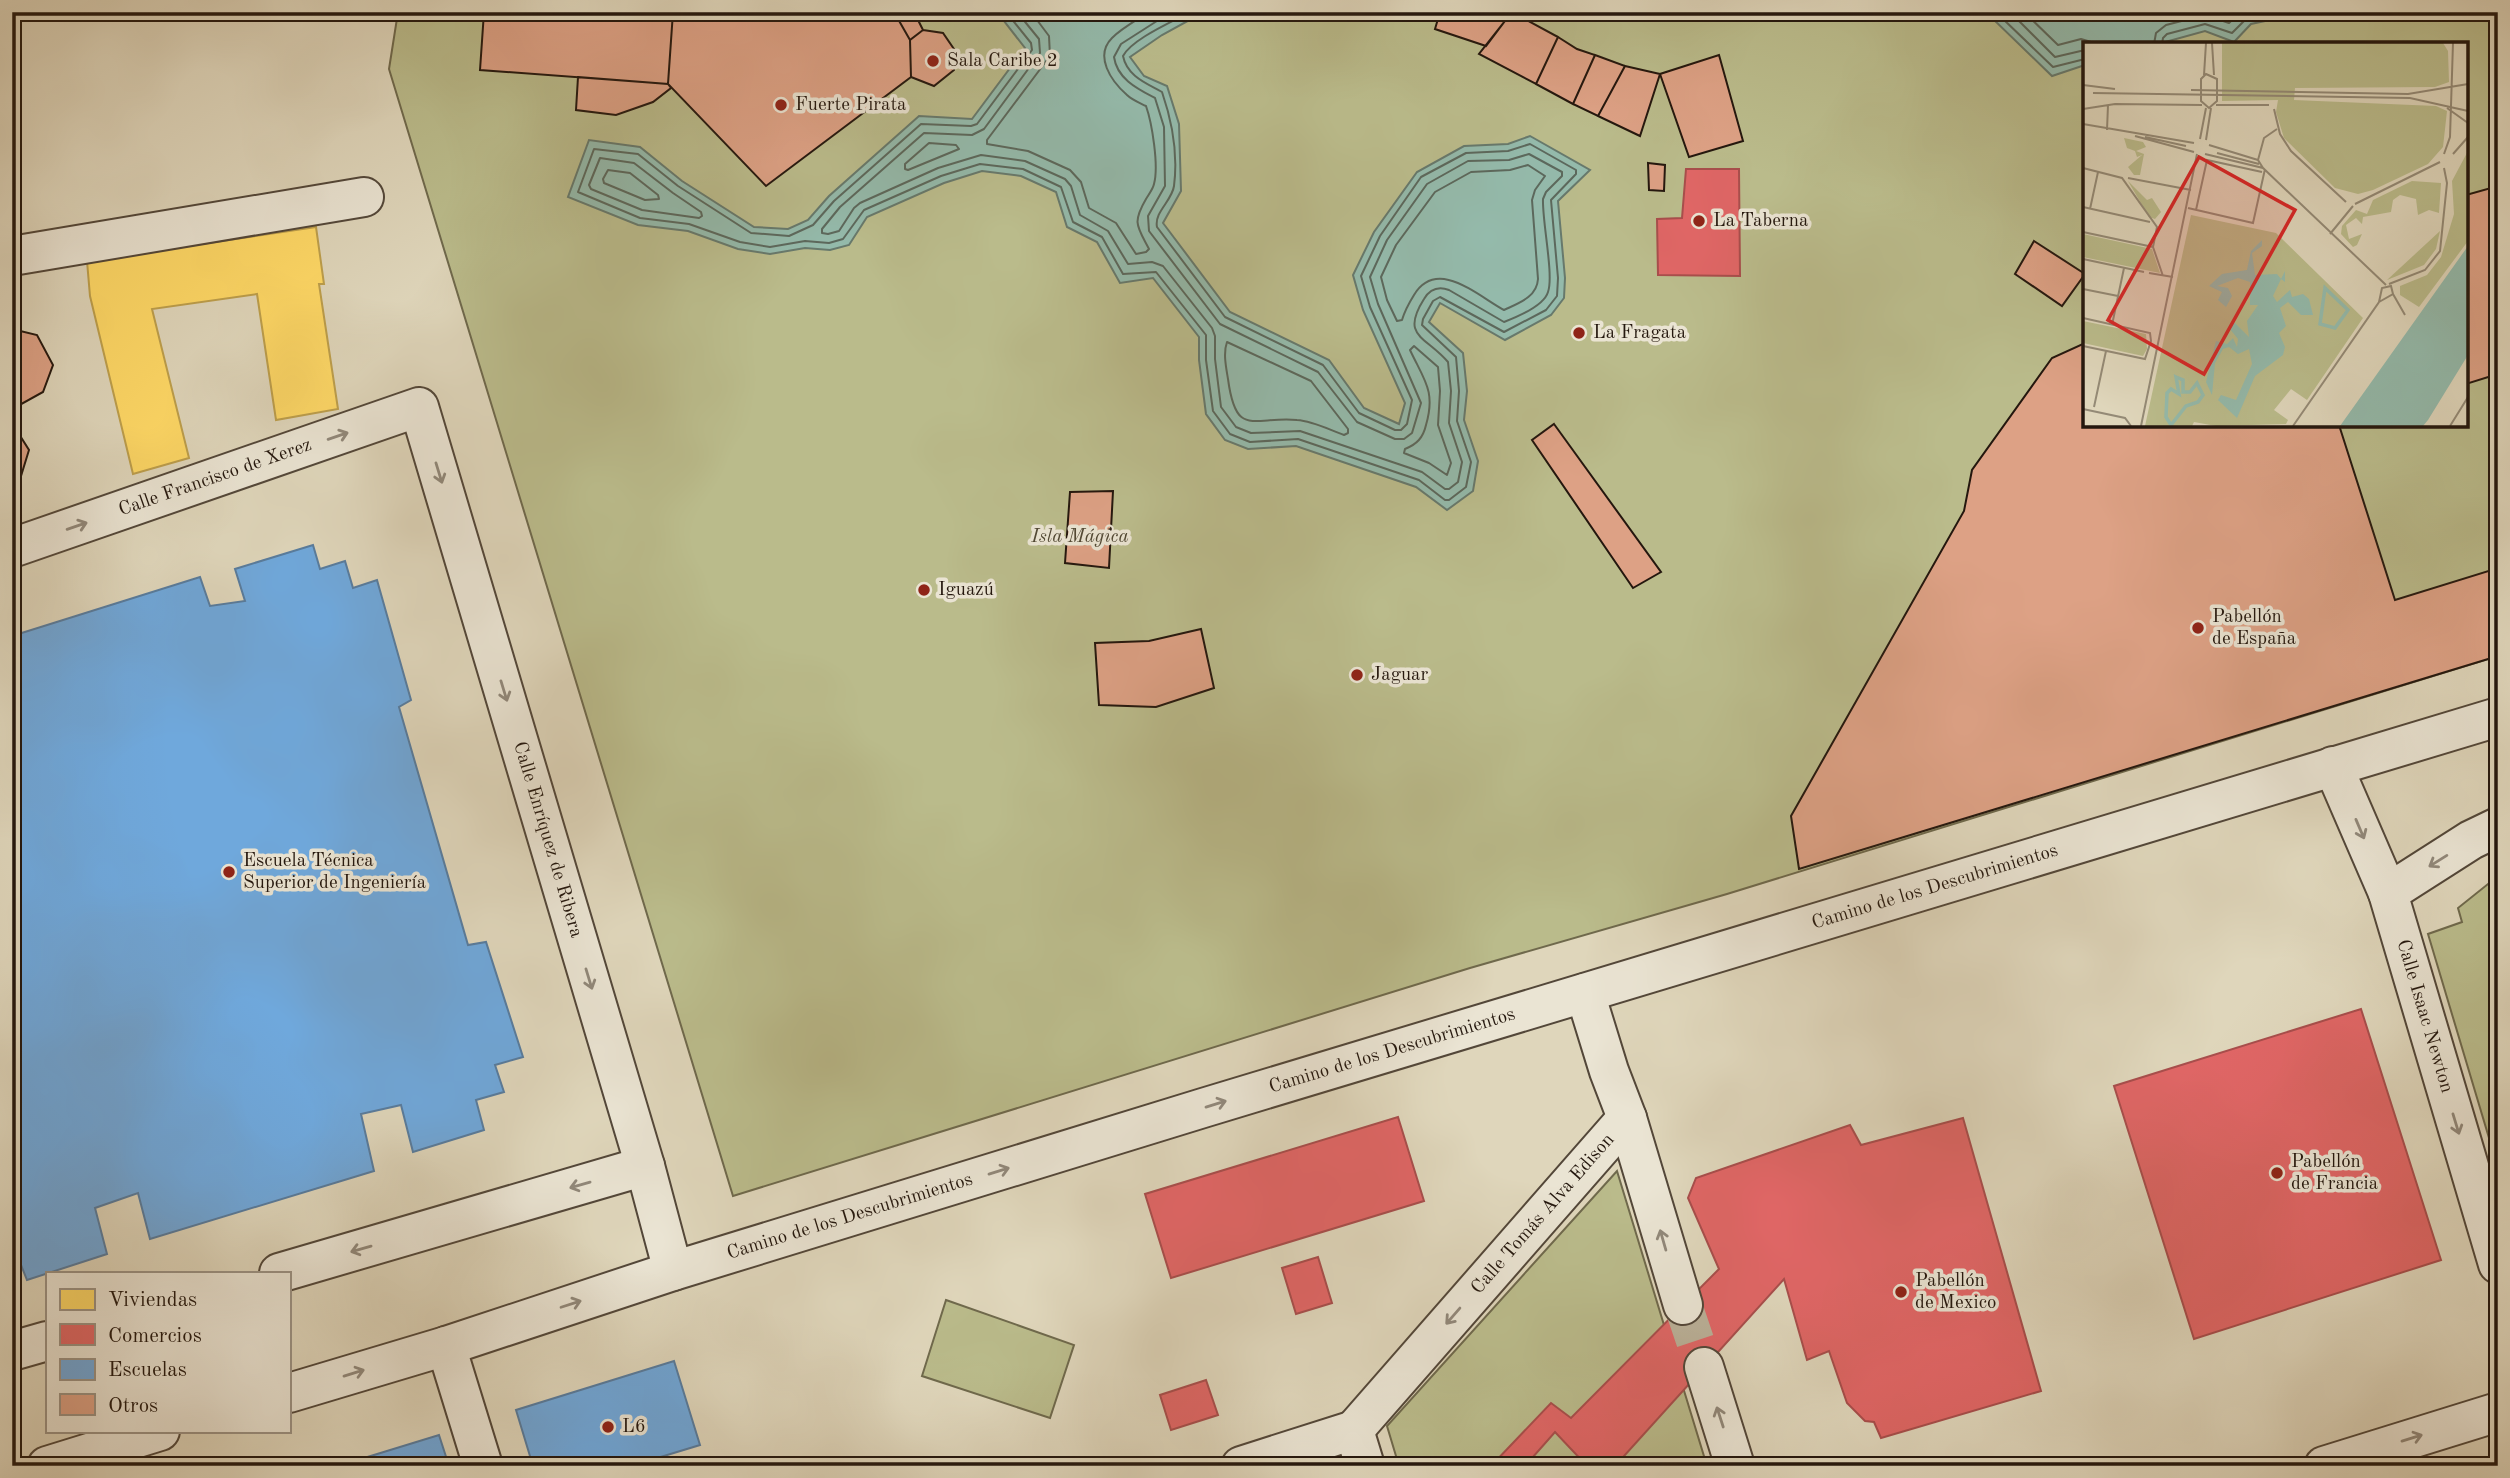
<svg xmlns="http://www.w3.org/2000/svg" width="2510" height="1478" viewBox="0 0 2510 1478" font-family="'Old Standard TT',serif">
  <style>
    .green { fill: #babb8b; stroke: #6f694c; stroke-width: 2; fill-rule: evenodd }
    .water { fill: #94baab; stroke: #67796c; stroke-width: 2 }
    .homes { fill: #ffd966; stroke: #bd9f4c; stroke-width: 2 }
    .shops { fill: #e06666; stroke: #a84e4c; stroke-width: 2 }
    .schools { fill: #6fa8dc; stroke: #587c9e; stroke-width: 2 }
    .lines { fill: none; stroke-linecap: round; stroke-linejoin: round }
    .shore { stroke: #5c685c; stroke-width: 2 }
    .building { fill: #dda185; stroke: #24170e; stroke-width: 2 }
    .minor-tunnel { stroke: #bab098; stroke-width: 38; stroke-dasharray: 38 19; stroke-linecap: butt }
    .minor-casing { stroke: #534739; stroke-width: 42 }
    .minor { stroke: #eae4d3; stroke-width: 38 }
    .oneway { stroke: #91887a }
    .poi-dot { fill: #8f2418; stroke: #eae4d3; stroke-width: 2.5 }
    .labels { text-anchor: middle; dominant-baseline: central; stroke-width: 7; stroke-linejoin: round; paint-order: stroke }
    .poi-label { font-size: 19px; fill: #24170e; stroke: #eae4d3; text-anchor: start }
    .street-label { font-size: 19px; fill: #24170e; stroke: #eae4d3 }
    .park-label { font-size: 19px; font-style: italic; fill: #514834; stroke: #eae4d3 }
    .inset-river { fill: none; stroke: #94baab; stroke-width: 3.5 }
    .inset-road { fill: none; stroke: #948a76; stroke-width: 2 }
    .view { fill: #d62828; fill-opacity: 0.15; stroke: #d62828; stroke-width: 3.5 }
    .inset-edge { fill: none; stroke: #24170e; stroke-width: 3.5 }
  </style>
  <rect width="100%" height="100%" fill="#dfd6bb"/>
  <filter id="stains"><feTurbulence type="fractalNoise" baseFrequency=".00286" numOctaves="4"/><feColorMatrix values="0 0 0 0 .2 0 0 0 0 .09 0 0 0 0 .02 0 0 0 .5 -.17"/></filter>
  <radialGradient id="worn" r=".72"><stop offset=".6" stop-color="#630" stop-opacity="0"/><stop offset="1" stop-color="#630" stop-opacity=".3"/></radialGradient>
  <!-- green -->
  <path class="green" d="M 398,12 L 2498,12 L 2498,656 L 1727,894 L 1470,968 L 733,1196 L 389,69 ZM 2085,44 L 2466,44 L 2466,425 L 2085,425 Z
    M 2498,876 L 2498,892 L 2494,894 L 2498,907 L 2498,1168 L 2428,934 L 2462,922 L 2458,908 Z
    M 1617,1171 L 1707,1466 L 1399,1466 L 1387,1426 Z
    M 946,1300 L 1074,1345 L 1050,1418 L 922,1376 Z"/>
  <!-- water -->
  <path class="water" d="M 997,12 L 1204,12 L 1162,35 L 1130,57 L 1144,76 L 1167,86 L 1179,124 L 1181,191 L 1163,223 L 1230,312 L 1329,360 L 1364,408 L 1399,424 L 1405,403 L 1363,310 L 1353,275 L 1374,232 L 1417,172 L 1464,146 L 1508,144 L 1530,136 L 1590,170 L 1558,201 L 1565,278 L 1564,298 L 1551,315 L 1505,340 L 1440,303 L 1429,322 L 1463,353 L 1467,391 L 1464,420 L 1478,461 L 1473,491 L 1447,510 L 1416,487 L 1296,446 L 1248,449 L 1225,440 L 1206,414 L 1199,360 L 1199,337 L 1153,278 L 1120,283 L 1097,242 L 1067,227 L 1056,192 L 1021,176 L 982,171 L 944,183 L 867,217 L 849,245 L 830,250 L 805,248 L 770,254 L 738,249 L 688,231 L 638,225 L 568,197 L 589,140 L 640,147 L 682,181 L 754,227 L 788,229 L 808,220 L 829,196 L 919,116 L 972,119 L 1025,48 Z
    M 1995,12 L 2308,12 L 2251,24 L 2234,42 L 2205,31 L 2158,44 L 2085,44 L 2085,65 L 2052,76 L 1993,19 Z"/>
  <!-- homes -->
  <path class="homes" d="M 316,227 L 324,284 L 319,284 L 338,409 L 276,420 L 257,294 L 152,309 L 189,458 L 133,474 L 90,296 L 87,261 Z"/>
  <!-- shops -->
  <path class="shops" d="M 1686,169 L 1739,169 L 1740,276 L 1658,275 L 1657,219 L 1682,218 Z
    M 2361,1009 L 2441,1260 L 2194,1339 L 2114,1086 Z
    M 1398,1117 L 1424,1201 L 1171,1278 L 1145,1194 Z
    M 1963,1118 L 2041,1391 L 1881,1438 L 1874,1422 L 1865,1421 L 1847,1403 L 1829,1351 L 1807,1360 L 1784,1279 L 1615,1466 L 1587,1466 L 1555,1432 L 1525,1466 L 1491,1466 L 1551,1403 L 1571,1418 L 1719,1269 L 1688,1198 L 1696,1178 L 1850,1125 L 1861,1145 Z
    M 1318,1257 L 1332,1303 L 1296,1314 L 1282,1268 Z
    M 1206,1380 L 1218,1415 L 1171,1430 L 1160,1395 Z"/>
  <!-- schools -->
  <path class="schools" d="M 313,545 L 320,569 L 345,561 L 353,588 L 377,580 L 411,700 L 399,707 L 468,945 L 486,942 L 523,1057 L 495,1065 L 504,1092 L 476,1100 L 484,1130 L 413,1152 L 401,1105 L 361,1114 L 374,1171 L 150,1239 L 138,1193 L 95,1208 L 107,1254 L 27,1280 L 17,1255 L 12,1257 L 12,636 L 200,577 L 210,606 L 245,601 L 235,569 Z
    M 674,1361 L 700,1445 L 631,1466 L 533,1466 L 516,1410 Z
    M 439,1435 L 449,1466 L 338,1466 Z"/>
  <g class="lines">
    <!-- shore -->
    <path class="shore" d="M 1006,12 L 1031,43 L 1032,50 L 977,124 L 971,126 L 921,124 L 834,201 L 813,225 L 789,236 L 751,233 L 678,186 L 638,154 L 594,149 L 578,192 L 640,218 L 689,224 L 740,242 L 770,247 L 805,241 L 829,243 L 843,239 L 864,210 L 941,176 L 980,164 L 1023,169 L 1061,187 L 1073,222 L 1102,237 L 1123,274 L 1156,272 L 1206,335 L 1206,360 L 1213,411 L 1230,434 L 1250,442 L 1298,439 L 1419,480 L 1445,500 L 1449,500 L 1466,487 L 1471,462 L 1457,421 L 1459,391 L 1456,357 L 1422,325 L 1423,319 L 1433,301 L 1440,297 L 1504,332 L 1546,310 L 1557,296 L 1558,278 L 1551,200 L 1576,174 L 1576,170 L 1530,144 L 1508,151 L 1466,153 L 1421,177 L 1380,236 L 1361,276 L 1370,307 L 1412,400 L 1407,424 L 1401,430 L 1395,430 L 1359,413 L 1323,365 L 1225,317 L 1157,227 C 1154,212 1172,201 1174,186 C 1178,155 1172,121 1162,92 C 1146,83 1127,76 1123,56 C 1132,39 1172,22 1190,12
      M 1017,12 L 1039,39 L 1040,53 L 984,129 L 972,135 L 924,133 L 840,207 L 822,229 L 822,233 L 828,234 L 839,231 L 854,208 L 860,203 L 938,168 L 981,155 L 1025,161 L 1065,179 L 1071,186 L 1080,215 L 1108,231 L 1128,264 L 1152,262 L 1163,266 L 1212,328 L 1215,336 L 1215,359 L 1221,407 L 1236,427 L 1251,433 L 1300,431 L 1422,472 L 1445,489 L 1449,489 L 1458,482 L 1462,462 L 1449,423 L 1451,391 L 1448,362 C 1426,336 1400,337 1424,299 C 1430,289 1438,286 1449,290 L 1504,322 C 1517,317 1544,306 1548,292 C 1554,275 1542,221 1543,199 L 1546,192 L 1562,176 L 1562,172 L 1529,154 L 1509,160 L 1468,161 L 1427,184 L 1387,240 L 1370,277 L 1378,304 L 1421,403 L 1412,433 L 1404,439 L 1395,439 L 1357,422 L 1318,372 L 1220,324 L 1149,231 L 1148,216 L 1165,186 L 1164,127 L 1155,98 C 1138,89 1117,79 1114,57 L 1121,44 L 1171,12
      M 1031,12 L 1049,36 L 1050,56 L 987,140 L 987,144 L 1028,151 L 1070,170 L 1081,182 L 1089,208 L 1116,223 L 1136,254 L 1146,252 L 1149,249 C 1137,226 1132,223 1146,199 C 1149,194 1153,189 1154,184 C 1159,166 1152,123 1146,106 C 1140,103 1132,100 1127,95 C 1111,81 1094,56 1112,38 C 1122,28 1137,20 1149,12
      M 2001,12 L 2002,18 L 2053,67 L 2085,59
      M 2010,12 L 2055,57 L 2085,50
      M 2024,12 L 2058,45 L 2081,39 L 2098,44
      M 2154,44 L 2156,33 L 2166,25 L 2205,15 L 2229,23 L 2240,12
      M 2162,44 L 2163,38 L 2167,34 L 2205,24 L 2232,33 L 2247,18 L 2273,12
      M 929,143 L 956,145 L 959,149 L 908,170 L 905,169 L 905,164 Z
      M 600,158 L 634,163 L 673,193 L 701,212 L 702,216 L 699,218 L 642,210 L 591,189 L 589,185 Z
      M 1528,165 L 1545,176 L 1535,190 L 1532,200 L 1538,279 C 1537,297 1519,303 1504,310 C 1478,296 1437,257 1414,295 C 1409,303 1405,310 1402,320 L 1397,321 L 1387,300 L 1381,277 L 1396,245 L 1435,192 L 1471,172 L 1510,170 Z
      M 608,170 L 630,173 L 658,195 L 659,199 L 645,200 L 604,183 L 603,179 Z
      M 1227,342 L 1311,381 L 1348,429 L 1348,433 L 1344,435 C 1330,430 1313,421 1297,420 C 1253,416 1236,439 1228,379 C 1226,367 1223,353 1227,342 Z
      M 1414,346 L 1438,367 L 1440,391 L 1438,425 L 1451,463 L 1447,475 L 1429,463 L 1404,453 L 1405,449 C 1417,444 1423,438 1426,425 C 1436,391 1424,380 1410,350 Z"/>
  </g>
  <!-- building -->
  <path class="building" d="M 484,12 L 673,12 L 668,84 L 480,70 Z
    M 673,12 L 894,12 L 910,40 L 911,77 L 766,186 L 668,84 Z
    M 894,12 L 914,12 L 923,30 L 910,40 Z
    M 1440,12 L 1484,12 L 1505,21 L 1486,46 L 1435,29 Z
    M 1512,12 L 1558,37 L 1536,84 L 1479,54 Z
    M 923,30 L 943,33 L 956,52 L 954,70 L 934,86 L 911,77 L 910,40 Z
    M 1558,37 L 1577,49 L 1595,55 L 1573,104 L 1536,84 Z
    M 1595,55 L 1625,66 L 1598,116 L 1573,104 Z
    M 1719,55 L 1743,141 L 1689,157 L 1660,74 Z
    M 1625,66 L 1660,74 L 1640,136 L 1598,116 Z
    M 578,77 L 668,84 L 671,88 L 653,102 L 616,115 L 576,110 Z
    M 1648,163 L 1665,165 L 1664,191 L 1649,190 Z
    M 2498,186 L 2498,374 L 2466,384 L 2466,195 Z
    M 2034,241 L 2085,274 L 2062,306 L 2015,274 Z
    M 12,329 L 37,335 L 53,365 L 43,392 L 14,408 L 12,411 Z
    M 2085,343 L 2085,425 L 2339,425 L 2395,600 L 2498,568 L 2498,656 L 1799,869 L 1791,816 L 1964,511 L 1972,470 L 2052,358 Z
    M 12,423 L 29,450 L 21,476 L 12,481 Z
    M 1554,424 L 1661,572 L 1633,588 L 1532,440 Z
    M 1113,491 L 1109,568 L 1065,563 L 1070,492 Z
    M 1201,629 L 1214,688 L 1156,707 L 1099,705 L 1095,643 L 1149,641 Z"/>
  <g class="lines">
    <!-- minor-tunnel -->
    <path class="minor-tunnel" d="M 1683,1305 L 1704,1367"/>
    <!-- minor casing -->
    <g class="minor-casing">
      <g id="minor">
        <path d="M 12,256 L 364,197"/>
        <path id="s1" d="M 12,548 L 419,407 L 645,1166 L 673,1271"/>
        <path d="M 2333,766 L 2388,893"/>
        <path id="s2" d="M 2498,827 L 2471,840 L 2388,893 L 2498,1264"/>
        <path d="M 1585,993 L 1609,1071 L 1627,1118 L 1683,1305"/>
        <path d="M 279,1273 L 645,1166"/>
        <path d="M 446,1346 L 483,1466"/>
        <path d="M 12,1351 L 47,1341"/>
        <path d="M 1704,1367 L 1735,1466"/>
        <path id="s3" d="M 289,1393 L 446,1346 L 673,1271 L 1203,1108 L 2498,717"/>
        <path id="s4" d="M 1354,1430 L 1627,1118"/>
        <path d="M 1354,1430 L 1365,1466"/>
        <path d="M 47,1466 L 160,1431"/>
        <path d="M 1241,1466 L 1354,1430"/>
        <path d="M 2324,1466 L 2498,1412"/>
      </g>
    </g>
    <!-- minor -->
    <use href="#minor" class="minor"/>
  </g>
  <!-- one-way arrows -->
  <defs><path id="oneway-shaft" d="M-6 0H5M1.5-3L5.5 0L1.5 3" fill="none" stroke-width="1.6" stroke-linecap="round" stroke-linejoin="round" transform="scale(1.75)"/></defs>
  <g class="oneway">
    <use href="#oneway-shaft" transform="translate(338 436) rotate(-19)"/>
    <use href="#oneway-shaft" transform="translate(439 473) rotate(73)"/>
    <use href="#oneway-shaft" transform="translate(77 526) rotate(-19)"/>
    <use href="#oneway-shaft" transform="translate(504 691) rotate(73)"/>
    <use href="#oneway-shaft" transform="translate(2360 829) rotate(67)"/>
    <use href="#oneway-shaft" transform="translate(2438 861) rotate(148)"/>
    <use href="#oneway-shaft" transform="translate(589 979) rotate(73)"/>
    <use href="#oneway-shaft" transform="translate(1216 1104) rotate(-17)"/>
    <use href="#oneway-shaft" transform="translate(2456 1124) rotate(73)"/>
    <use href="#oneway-shaft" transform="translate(999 1171) rotate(-17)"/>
    <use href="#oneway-shaft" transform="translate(580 1185) rotate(164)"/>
    <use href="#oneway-shaft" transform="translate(1663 1240) rotate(-106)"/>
    <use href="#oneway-shaft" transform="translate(361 1249) rotate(164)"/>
    <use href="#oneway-shaft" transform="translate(571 1304) rotate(-18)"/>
    <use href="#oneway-shaft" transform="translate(1453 1316) rotate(131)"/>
    <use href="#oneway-shaft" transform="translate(354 1373) rotate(-17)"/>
    <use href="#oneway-shaft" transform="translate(1720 1417) rotate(-108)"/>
    <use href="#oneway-shaft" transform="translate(2412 1438) rotate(-17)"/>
  </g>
  <!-- markers -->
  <g class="poi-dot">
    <circle cx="933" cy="61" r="7"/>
    <circle cx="781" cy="105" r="7"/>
    <circle cx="1699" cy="221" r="7"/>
    <circle cx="1579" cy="333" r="7"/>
    <circle cx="924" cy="590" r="7"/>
    <circle cx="2198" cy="628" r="7"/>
    <circle cx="1357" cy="675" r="7"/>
    <circle cx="229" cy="872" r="7"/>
    <circle cx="2277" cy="1173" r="7"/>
    <circle cx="1901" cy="1292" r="7"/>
    <circle cx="608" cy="1427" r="7"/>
  </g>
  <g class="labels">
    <!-- poi labels -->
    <g class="poi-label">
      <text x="947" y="61">Sala Caribe 2</text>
      <text x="795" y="105">Fuerte Pirata</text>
      <text x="1713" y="221">La Taberna</text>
      <text x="1593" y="333">La Fragata</text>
      <text x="938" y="590">Iguazú</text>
      <text x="2212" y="617">Pabellón<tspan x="2212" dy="22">de España</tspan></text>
      <text x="1371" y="675">Jaguar</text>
      <text x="243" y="861">Escuela Técnica<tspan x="243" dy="22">Superior de Ingeniería</tspan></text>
      <text x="2291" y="1162">Pabellón<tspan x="2291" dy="22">de Francia</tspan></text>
      <text x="1915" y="1281">Pabellón<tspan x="1915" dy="22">de Mexico</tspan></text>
      <text x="622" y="1427">L6</text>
    </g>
    <!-- street labels -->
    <g class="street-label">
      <text stroke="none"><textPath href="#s1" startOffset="215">Calle Francisco de Xerez</textPath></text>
      <text stroke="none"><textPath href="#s1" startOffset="882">Calle Enríquez de Ribera</textPath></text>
      <text stroke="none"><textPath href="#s3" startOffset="1722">Camino de los Descubrimientos</textPath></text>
      <text stroke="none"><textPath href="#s2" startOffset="257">Calle Isaac Newton</textPath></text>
      <text stroke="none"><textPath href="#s3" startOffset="1155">Camino de los Descubrimientos</textPath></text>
      <text stroke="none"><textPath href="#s4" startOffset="287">Calle Tomás Alva Edison</textPath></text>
      <text stroke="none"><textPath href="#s3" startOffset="588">Camino de los Descubrimientos</textPath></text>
    </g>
    <!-- park labels -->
    <g class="park-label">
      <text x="1080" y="537">Isla Mágica</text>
    </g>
  </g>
  <!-- overview -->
  <g transform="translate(2083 42)">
    <rect width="385" height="385" fill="#dfd6bb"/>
    <path d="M 139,1 L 360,1 L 365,9 L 366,40 L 352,45 L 212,46 L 211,58 L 353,64 L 364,69 L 360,105 L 345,122 L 290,148 L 275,152 L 252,146 L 201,96 L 193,70 L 195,58 L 139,59 ZM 41,96 L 60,100 L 63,105 L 53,109 L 61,112 L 57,133 L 51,133 L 45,125 L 59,113 L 54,115 L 52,109 L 44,106 ZM 385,109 L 385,199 L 336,265 L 317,253 L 317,244 L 344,233 L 358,215 L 371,172 L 369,139 ZM 45,139 L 64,158 L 69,156 L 78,170 L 72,177 L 66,175 ZM 329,139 L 358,141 L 356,171 L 346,168 L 335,173 L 333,157 L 317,153 L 310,158 L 308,170 L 280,175 L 279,182 L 273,176 L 263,183 L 266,197 L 279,192 L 274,203 L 270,205 L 258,192 L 259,184 L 273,168 L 284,172 L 290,158 ZM 108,173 L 193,191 L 280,276 L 224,358 L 208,347 L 191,368 L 205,378 L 203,382 L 133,384 L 111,380 L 109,384 L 62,384 ZM 357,189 L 353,207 L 341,223 L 304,238 ZM 0,192 L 69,207 L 77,231 L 0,215 ZM 0,279 L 63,292 L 64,307 L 60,314 L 0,301 Z" fill="#babb8b"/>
    <path d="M 179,198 L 179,204 L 169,211 L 172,233 L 194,232 L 198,237 L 202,229 L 202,240 L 198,237 L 190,254 L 194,260 L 207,248 L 209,255 L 220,252 L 226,257 L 230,273 L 218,273 L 205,260 L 197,266 L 203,284 L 196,291 L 202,305 L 200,313 L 172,334 L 154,376 L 135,358 L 138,353 L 153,358 L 169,322 L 166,307 L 155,312 L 146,305 L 140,307 L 132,321 L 129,353 L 123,340 L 133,299 L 144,302 L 150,296 L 154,305 L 155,297 L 146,286 L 151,280 L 166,295 L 164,279 L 175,263 L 167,263 L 167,240 L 155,236 L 134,244 L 145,246 L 149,254 L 143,265 L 135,258 L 139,250 L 126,244 L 139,232 L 164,228 L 168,209 ZM 385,204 L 385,313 L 345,378 L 340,384 L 257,384 Z" fill="#94baab"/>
    <path class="inset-river" d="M 242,246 L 265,268 L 252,286 L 237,282 ZM 93,335 L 100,338 L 100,350 L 107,350 L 114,341 L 120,353 L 115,360 L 103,364 L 88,383 L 83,375 L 84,351 L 88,347 L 96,352 Z"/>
    <path class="inset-road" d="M 129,1 L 131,33M 123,32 L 134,37 L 134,59 L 126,66 L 118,59 L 118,37 ZM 121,33 L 123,1M 0,43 L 32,47M 108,48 L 325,52 L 385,42M 10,51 L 327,56 L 385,69M 133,63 L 186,63M 364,66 L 385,81M 0,67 L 32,62 L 119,63M 191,67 L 197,92 L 208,109 L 263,160M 0,82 L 111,101M 24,88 L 25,63M 52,94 L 111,110M 62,95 L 103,104M 117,97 L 123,66M 123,98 L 128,66M 126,103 L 175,118M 134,111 L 176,122M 122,112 L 180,126 L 303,243M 361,112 L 367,95 L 370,1M 370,112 L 385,95M 0,126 L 39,136 L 74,185 L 70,205M 180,126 L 175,118 L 181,96 L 194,87M 45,136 L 108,148M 272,162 L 357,120M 0,165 L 67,180M 105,166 L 170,181 L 182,127M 7,167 L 15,130M 113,168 L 124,118 L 179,130M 0,190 L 70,205M 247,192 L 270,164M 70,205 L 80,234M 0,217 L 61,230M 66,231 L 90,235M 306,242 L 342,228 L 357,209 L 364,141 L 361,126M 0,247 L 35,254M 310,252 L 322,273M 0,276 L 67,291 L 68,299 L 62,317 L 0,304M 29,283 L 41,226M 11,365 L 23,309M 0,367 L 42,376 L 48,384M 58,384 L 114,112M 210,384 L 296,260 L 299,246 L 308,244 L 310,252 L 296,260M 367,384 L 385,355"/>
    <path class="view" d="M 116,115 L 212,168 L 121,332 L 25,278 Z"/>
    <rect width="385" height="385" class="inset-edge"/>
  </g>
  <!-- margin -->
  <rect width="2510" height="1478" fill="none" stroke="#dfd6bb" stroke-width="42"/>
  <rect x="14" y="14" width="2482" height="1450" fill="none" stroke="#24170e" stroke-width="3.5"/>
  <rect x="21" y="21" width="2468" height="1436" fill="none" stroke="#24170e" stroke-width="2"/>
  <!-- legend -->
  <rect x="46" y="1272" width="245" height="161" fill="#eae4d3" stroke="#9b9284" stroke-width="2"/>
  <rect x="60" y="1289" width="35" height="21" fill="#ffd966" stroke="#9b9284" stroke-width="2"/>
  <text x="108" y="1306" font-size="21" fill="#24170e">Viviendas</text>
  <rect x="60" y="1324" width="35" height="21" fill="#e06666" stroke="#9b9284" stroke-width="2"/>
  <text x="108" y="1342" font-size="21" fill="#24170e">Comercios</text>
  <rect x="60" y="1359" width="35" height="21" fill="#6fa8dc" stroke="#9b9284" stroke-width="2"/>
  <text x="108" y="1376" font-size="21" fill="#24170e">Escuelas</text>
  <rect x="60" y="1394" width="35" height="21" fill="#dda185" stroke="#9b9284" stroke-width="2"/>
  <text x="108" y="1412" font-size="21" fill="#24170e">Otros</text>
  <rect width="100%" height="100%" filter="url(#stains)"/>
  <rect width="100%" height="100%" fill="url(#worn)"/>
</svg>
